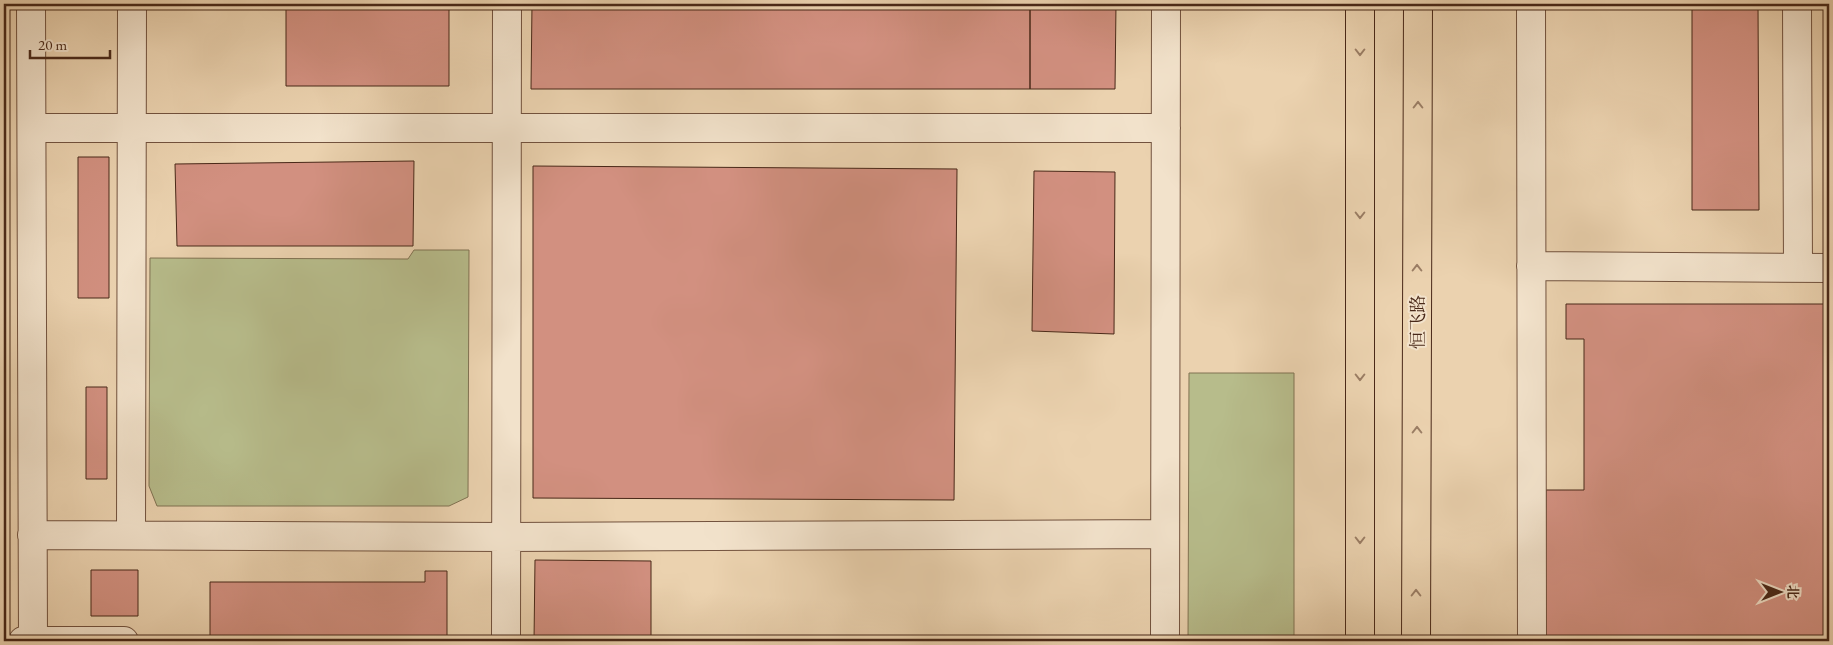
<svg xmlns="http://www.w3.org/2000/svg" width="1833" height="645" viewBox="0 0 1833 645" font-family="'EB Garamond','Noto Serif SC',serif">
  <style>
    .green { fill: #b7bc8b; stroke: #807252 }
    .building { fill: #d29080; stroke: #492818 }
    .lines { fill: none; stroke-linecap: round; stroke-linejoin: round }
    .minor-casing { stroke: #72523e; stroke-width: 30 }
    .major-casing { stroke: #492818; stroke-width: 30 }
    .minor { stroke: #f2e2cb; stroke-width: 28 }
    .major { stroke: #ebd2af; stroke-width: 28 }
    .oneway { stroke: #9a7d64 }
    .labels { text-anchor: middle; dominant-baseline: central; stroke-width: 4; stroke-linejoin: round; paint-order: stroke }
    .street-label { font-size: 18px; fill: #492818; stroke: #f2e2cb }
  </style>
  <rect width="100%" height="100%" fill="#ebd2af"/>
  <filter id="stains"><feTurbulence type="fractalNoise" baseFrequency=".004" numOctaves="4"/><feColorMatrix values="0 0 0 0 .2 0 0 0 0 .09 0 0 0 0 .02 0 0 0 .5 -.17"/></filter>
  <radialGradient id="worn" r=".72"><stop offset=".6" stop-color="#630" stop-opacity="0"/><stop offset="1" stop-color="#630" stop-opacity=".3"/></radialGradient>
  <!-- green -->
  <path class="green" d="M 414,250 L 469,250 L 468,497 L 449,506 L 157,506 L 149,486 L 150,258 L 408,259 Z
    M 1189,373 L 1294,373 L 1294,641 L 1188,641 Z"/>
  <!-- building -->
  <path class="building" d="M 286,4 L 449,4 L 449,86 L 286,86 Z
    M 532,4 L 1030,4 L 1030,89 L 531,89 Z
    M 1030,4 L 1116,4 L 1115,89 L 1030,89 Z
    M 1692,4 L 1758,4 L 1759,210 L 1692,210 Z
    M 78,157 L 109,157 L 109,298 L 78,298 Z
    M 414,161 L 413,246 L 177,246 L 175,164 Z
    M 533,166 L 957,169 L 954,500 L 533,498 Z
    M 1034,171 L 1115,172 L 1114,334 L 1032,331 Z
    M 1566,304 L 1829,304 L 1829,641 L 1545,641 L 1546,490 L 1584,490 L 1584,339 L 1566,339 Z
    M 86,387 L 107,387 L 107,479 L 86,479 Z
    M 535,560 L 651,561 L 651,641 L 534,641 Z
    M 91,570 L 138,570 L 138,616 L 91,616 Z
    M 425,571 L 447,571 L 447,641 L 210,641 L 210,582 L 425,582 Z"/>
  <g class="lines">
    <!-- minor casing -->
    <g class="minor-casing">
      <path id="minor" d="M 31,4 L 33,641
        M 1531,4 L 1532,641
        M 1797,4 L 1798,268
        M 32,128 L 1166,128
        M 1531,266 L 1829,268
        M 32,535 L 506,537 L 1165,534
        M 131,535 L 132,4
        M 23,641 L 124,641
        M 506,641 L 507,4
        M 1165,641 L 1166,4"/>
    </g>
    <!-- major casing -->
    <g class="major-casing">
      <path id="major" d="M 1360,4 L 1360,641
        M 1416,641 L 1418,4"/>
    </g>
    <!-- minor -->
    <use href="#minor" class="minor"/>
    <!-- major -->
    <use href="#major" class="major"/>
  </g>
  <!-- one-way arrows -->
  <defs><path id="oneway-chevron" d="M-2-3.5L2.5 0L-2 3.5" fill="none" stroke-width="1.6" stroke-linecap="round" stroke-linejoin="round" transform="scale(1.25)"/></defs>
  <g class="oneway">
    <use href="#oneway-chevron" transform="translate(1360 52) rotate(90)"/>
    <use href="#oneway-chevron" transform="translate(1418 105) rotate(-90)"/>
    <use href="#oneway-chevron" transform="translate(1360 215) rotate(90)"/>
    <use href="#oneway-chevron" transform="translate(1417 268) rotate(-90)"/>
    <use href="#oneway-chevron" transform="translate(1360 377) rotate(90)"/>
    <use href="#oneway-chevron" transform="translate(1417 430) rotate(-90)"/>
    <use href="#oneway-chevron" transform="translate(1360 540) rotate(90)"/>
    <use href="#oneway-chevron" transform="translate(1416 593) rotate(-90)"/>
  </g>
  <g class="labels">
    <!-- street labels -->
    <g class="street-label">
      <text transform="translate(1417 322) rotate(-90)">恒飞路</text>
    </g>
  </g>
  <!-- margin -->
  <rect width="1833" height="645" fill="none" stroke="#ebd2af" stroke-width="20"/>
  <rect x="5" y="5" width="1823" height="635" fill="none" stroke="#492818" stroke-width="2.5"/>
  <rect x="10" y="10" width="1813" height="625" fill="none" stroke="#492818"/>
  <!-- north arrow -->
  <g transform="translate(1780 592) rotate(90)" stroke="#f2e2cb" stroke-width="4" paint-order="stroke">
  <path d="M0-4L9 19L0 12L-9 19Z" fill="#492818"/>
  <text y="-8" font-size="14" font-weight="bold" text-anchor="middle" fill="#492818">北</text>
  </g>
  <!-- scale -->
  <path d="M30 50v8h80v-8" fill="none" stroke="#492818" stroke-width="2.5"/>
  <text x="38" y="50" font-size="15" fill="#492818" stroke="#f2e2cb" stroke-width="4" paint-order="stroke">20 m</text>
  <rect width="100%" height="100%" filter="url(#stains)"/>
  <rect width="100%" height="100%" fill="url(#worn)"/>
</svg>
